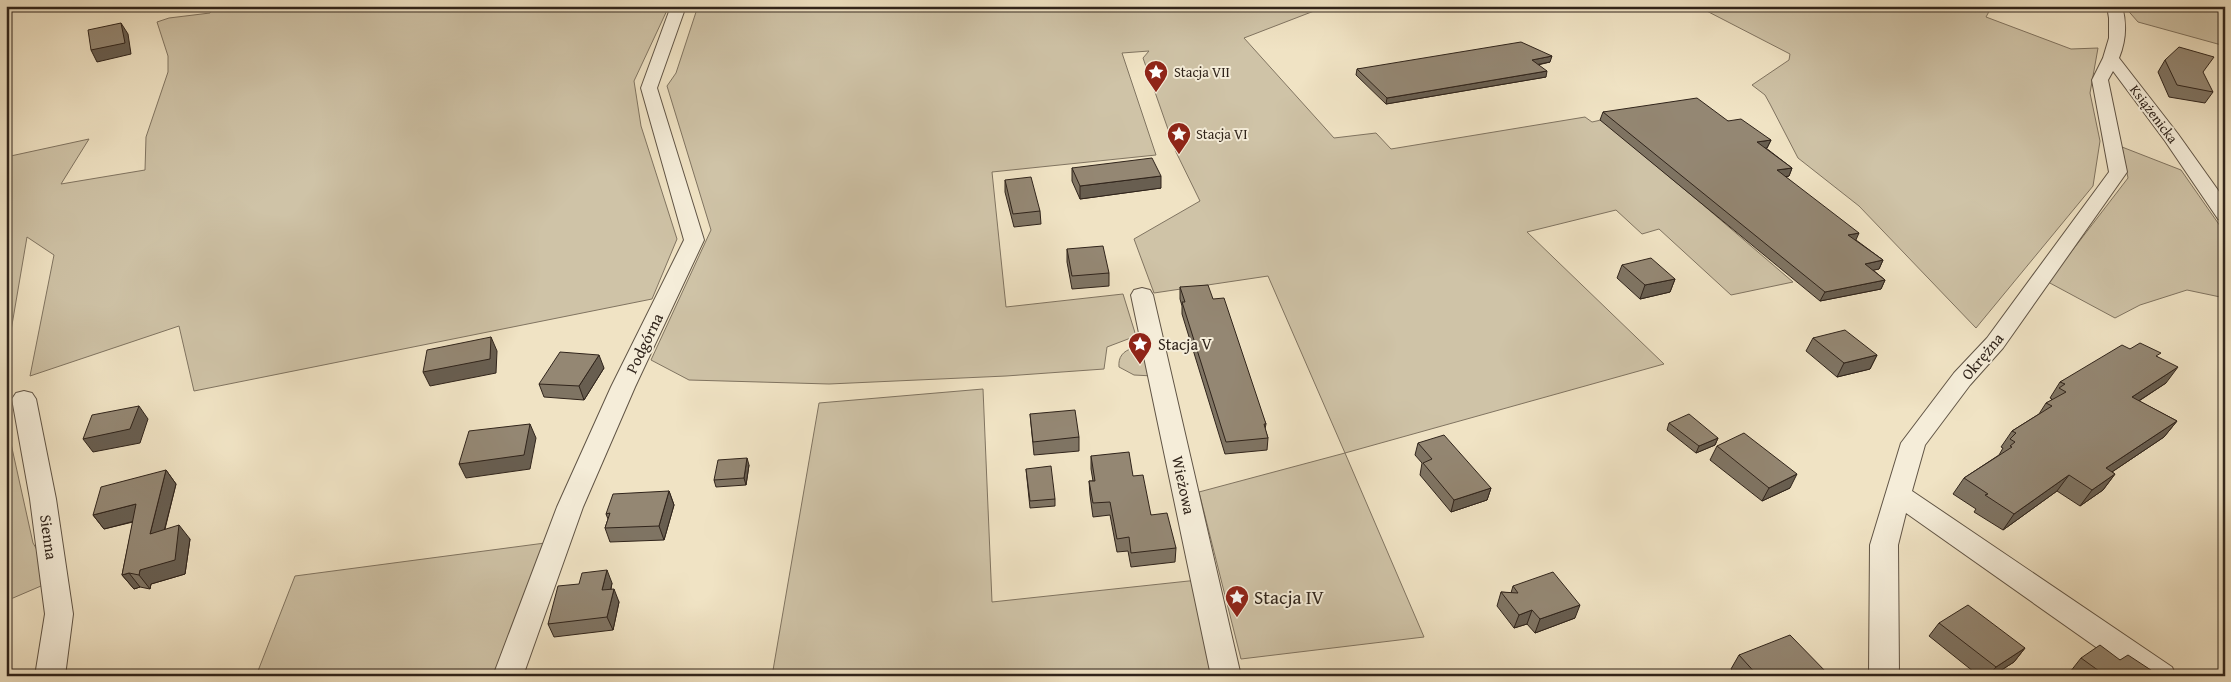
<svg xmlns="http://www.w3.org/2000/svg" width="2231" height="682" viewBox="0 0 2231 682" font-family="'Gentium Book Plus',serif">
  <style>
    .green { fill: #cfc3a7; stroke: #807461 }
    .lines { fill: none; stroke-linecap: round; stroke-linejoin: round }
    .street-casing { stroke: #605445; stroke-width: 2 }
    .street { fill: #f5edd9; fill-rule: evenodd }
    .wall { fill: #7f7463; stroke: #30241b }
    .shaded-wall { fill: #685e50; stroke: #30241b }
    .building { fill: #948773; stroke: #30241b }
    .labels { text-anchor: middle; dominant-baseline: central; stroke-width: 4; stroke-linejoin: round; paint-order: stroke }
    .far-poi-label { font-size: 14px; fill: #30241b; stroke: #f5edd9; text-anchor: start }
    .far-street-label { font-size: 14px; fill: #30241b; stroke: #f5edd9 }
    .street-label { font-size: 16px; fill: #30241b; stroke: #f5edd9 }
    .poi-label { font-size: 16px; fill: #30241b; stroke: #f5edd9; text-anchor: start }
    .near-poi-label { font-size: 19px; fill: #30241b; stroke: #f5edd9; text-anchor: start }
  </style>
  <rect width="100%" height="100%" fill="#f0e3c4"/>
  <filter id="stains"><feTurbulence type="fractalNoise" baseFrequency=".004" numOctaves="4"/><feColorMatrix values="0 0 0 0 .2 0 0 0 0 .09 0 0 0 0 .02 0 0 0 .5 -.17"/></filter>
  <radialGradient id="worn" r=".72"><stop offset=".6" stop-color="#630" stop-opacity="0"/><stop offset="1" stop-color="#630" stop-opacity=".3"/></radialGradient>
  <!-- green -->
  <path class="green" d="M 213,6 L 669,6 L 634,81 L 641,126 L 677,239 L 652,299 L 194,391 L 179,326 L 30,376 L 54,255 L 27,237 L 6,360 L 6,157 L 89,139 L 61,184 L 145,170 L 146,137 L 168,72 L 168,56 L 157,22 L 169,18 L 210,13 Z
    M 690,6 L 1327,6 L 1244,38 L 1334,138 L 1376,133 L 1391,149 L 1585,117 L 1592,122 L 1601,120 L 1702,204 L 1793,282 L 1731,295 L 1659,229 L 1642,234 L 1616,210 L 1527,232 L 1664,364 L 1345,453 L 1424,637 L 1241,659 L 1199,492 L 1345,453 L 1268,276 L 1154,293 L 1134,239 L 1200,201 L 1176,152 L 1143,58 L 1149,51 L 1122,53 L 1156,155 L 992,172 L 1006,307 L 1123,294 L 1136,336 L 1107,347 L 1104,369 L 1006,376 L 829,384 L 689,380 L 651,360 L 711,230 L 667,86 L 676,73 L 697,9 Z
    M 1697,6 L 1992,6 L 1986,17 L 2071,49 L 2098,48 L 2090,93 L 2100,141 L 2093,186 L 1976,328 L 1859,206 L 1798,158 L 1770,104 L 1765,95 L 1752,85 L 1789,60 L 1790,54 Z
    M 2124,6 L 2225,6 L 2225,46 L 2138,22 Z
    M 2122,147 L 2181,170 L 2225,233 L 2225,298 L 2187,290 L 2140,305 L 2115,318 L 2048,282 L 2128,178 Z
    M 1133,348 L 1148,351 L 1153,376 L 1134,375 L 1119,367 C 1118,357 1123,351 1133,348 Z
    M 983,389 L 992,602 L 1198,580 L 1219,676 L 772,676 L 819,403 Z
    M 6,421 L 33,543 L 55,580 L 6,601 Z
    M 545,543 L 499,676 L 256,676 L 295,576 Z"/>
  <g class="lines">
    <!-- street casing -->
    <g class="street-casing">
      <path id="street" d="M 671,6 L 686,6 L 657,88 L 704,240 L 635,387 L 583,507 L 523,676 L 493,676 L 557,507 L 611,387 L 684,240 L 641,88 Z
        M 2107,6 L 2122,6 C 2127,24 2126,41 2119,58 L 2178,134 L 2225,200 L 2225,221 L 2218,219 L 2165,141 L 2113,71 L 2108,80 L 2127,172 L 2003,348 L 1970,385 L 1925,445 L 1912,491 L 2172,667 L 2176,676 L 2137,676 L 1906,513 L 1898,545 L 1899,676 L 1869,676 L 1870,545 L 1901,443 L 1954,373 L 1987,338 L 2109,172 L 2092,80 L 2103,58 L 2109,38 L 2109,18 Z
        M 1142,288 L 1150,290 L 1153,295 L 1241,676 L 1211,676 L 1131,295 L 1134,290 Z
        M 24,391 L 32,393 L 36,399 L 56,499 L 73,614 L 65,676 L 35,676 L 45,614 L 30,499 L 12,399 L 16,393 Z"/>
    </g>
    <!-- street -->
    <use href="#street" class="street"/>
  </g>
  <!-- wall -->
  <path class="wall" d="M 2165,60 L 2213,92 L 2205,103 L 2169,97 L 2158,72 Z
    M 1550,62 L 1538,65 L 1546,77 L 1386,104 L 1356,75 L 1357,69 Z
    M 1603,112 L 1728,121 L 1771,140 L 1767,148 L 1766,148 L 1792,168 L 1789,176 L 1786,177 L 1856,240 L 1883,260 L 1879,269 L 1873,270 L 1885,280 L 1881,289 L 1820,301 L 1600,120 Z
    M 1072,168 L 1161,188 L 1080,199 L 1072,181 Z
    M 1005,180 L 1040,211 L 1041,224 L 1014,227 L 1005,192 Z
    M 1067,249 L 1109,273 L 1109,286 L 1072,289 L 1067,262 Z
    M 1622,265 L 1675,279 L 1670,292 L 1640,299 L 1617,278 Z
    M 1180,287 L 1213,299 L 1266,424 L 1265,429 L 1268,438 L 1267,450 L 1225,454 L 1182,314 L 1182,306 L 1180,299 Z
    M 1813,338 L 1877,355 L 1870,369 L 1837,377 L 1806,351 Z
    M 2130,349 L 2158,357 L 2166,383 L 2139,401 L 2177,421 L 2164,437 L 2112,472 L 2115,474 L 2103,490 L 2080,506 L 2057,491 L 2003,530 L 1974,512 L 1976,509 L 1953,494 L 1964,478 L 1999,455 L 2003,448 L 2001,447 L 2012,431 L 2039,414 L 2046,403 L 2050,401 L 2052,399 L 2050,398 L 2060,382 Z
    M 604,368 L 584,400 L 544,397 L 539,384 Z
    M 1030,414 L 1079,437 L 1079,451 L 1034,455 Z
    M 1669,423 L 1718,438 L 1715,445 L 1696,453 L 1667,430 Z
    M 1418,443 L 1491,488 L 1487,500 L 1451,512 L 1420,475 L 1422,463 L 1415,455 Z
    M 1717,446 L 1790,488 L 1762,501 L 1710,460 Z
    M 1091,456 L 1133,476 L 1151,515 L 1176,548 L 1175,562 L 1131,567 L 1128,551 L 1117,552 L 1110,515 L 1093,517 L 1090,495 L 1089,481 L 1093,481 L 1091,469 Z
    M 749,465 L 746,485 L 716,487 L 714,480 Z
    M 1026,469 L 1055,499 L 1055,506 L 1030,508 Z
    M 166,470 L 176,484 L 165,529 L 190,539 L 185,574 L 151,584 L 150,589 L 140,587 L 134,589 L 122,575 L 133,522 L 104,529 L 93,515 Z
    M 669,491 L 674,505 L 664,540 L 610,542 L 605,528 L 608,519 L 606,514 Z
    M 612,583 L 611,589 L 619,602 L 613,630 L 554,637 L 548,624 Z
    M 1513,586 L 1575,618 L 1535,633 L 1527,624 L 1514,628 L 1497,606 L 1501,592 L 1511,593 Z
    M 1939,623 L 2025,648 L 2014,662 L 1992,676 L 1979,676 L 1929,636 Z
    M 1739,655 L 1830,676 L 1738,676 L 1731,669 Z
    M 2081,658 L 2120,660 L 2160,676 L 2075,676 L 2070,672 Z"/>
  <!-- shaded-wall -->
  <path class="shaded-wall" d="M 121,23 L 128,34 L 131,54 L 97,62 L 91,50 Z
    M 1552,56 L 1550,62 L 1530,66 L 1532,60 Z
    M 1547,71 L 1546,77 L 1386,104 L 1387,98 Z
    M 1771,140 L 1767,148 L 1754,150 L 1757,142 Z
    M 1792,168 L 1789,176 L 1773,179 L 1777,170 Z
    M 1161,176 L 1161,188 L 1080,199 L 1080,186 Z
    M 1859,233 L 1855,242 L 1848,235 Z
    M 1883,260 L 1879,269 L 1861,273 L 1865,264 Z
    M 1675,279 L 1670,292 L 1640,299 L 1645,285 Z
    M 1885,280 L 1881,289 L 1820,301 L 1825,292 Z
    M 491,337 L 497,351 L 496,373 L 430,386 L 423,372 Z
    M 599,355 L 604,368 L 584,400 L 579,386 Z
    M 1877,355 L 1870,369 L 1837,377 L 1844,363 Z
    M 2178,367 L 2166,383 L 2120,413 L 2132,397 Z
    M 139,406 L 148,419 L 140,443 L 93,452 L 83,439 Z
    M 2177,421 L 2164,437 L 2094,484 L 2106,468 Z
    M 530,424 L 536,438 L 530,469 L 466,478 L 459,464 Z
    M 1718,438 L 1715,445 L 1696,453 L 1699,446 Z
    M 747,458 L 749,465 L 746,485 L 744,478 Z
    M 166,470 L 176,484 L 160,547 L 150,534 Z
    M 1797,474 L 1790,488 L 1762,501 L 1769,488 Z
    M 2115,474 L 2103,490 L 2080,506 L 2092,490 Z
    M 2069,475 L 2057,491 L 2003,530 L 2014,514 Z
    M 1491,488 L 1487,500 L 1451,512 L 1454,500 Z
    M 669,491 L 674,505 L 664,540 L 659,526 Z
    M 136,504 L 146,518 L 104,529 L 93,515 Z
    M 179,525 L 190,539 L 185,574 L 151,584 L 150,589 L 139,575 L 140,570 Z
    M 607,570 L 612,583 L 608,603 L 602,590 Z
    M 129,573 L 140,587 L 134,589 L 122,575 Z
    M 614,589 L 619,602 L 613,630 L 607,617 Z
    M 1580,605 L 1575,618 L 1535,633 L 1540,619 Z
    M 1532,610 L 1527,624 L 1514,628 L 1519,615 Z
    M 2025,648 L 2014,662 L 1992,676 L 1988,676 L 1996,667 Z"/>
  <!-- building -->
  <path class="building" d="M 121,23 L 125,43 L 91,50 L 88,30 Z
    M 1521,42 L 1552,56 L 1532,60 L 1547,71 L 1387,98 L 1357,69 Z
    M 2179,47 L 2214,57 L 2203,72 L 2213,92 L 2177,85 L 2165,60 Z
    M 1697,98 L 1728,121 L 1741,119 L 1771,140 L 1757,142 L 1792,168 L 1777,170 L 1859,233 L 1848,235 L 1883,260 L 1865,264 L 1885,280 L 1825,292 L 1603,112 Z
    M 1152,158 L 1161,176 L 1080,186 L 1072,168 Z
    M 1031,177 L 1040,211 L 1013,214 L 1005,180 Z
    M 1103,246 L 1109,273 L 1072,276 L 1067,249 Z
    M 1651,258 L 1675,279 L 1645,285 L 1622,265 Z
    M 1208,285 L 1213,299 L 1224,298 L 1266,424 L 1264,424 L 1268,438 L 1226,442 L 1182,302 L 1185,302 L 1180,287 Z
    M 1845,330 L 1877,355 L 1844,363 L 1813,338 Z
    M 491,337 L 490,359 L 423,372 L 427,350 Z
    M 2140,343 L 2161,353 L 2156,356 L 2178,367 L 2132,397 L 2177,421 L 2106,468 L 2115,474 L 2092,490 L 2069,475 L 2014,514 L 1985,495 L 1988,494 L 1964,478 L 2012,447 L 2010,446 L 2015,442 L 2010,439 L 2016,433 L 2012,431 L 2052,406 L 2046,403 L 2066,392 L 2059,388 L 2065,384 L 2060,382 L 2122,345 L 2130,349 Z
    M 560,352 L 599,355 L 579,386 L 539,384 Z
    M 139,406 L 130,429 L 83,439 L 92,415 Z
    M 1075,410 L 1079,437 L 1033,442 L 1030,414 Z
    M 1689,414 L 1718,438 L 1699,446 L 1669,423 Z
    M 530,424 L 524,455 L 459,464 L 469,431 Z
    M 1744,433 L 1797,474 L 1769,488 L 1717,446 Z
    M 1444,435 L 1491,488 L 1454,500 L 1423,463 L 1432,459 L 1418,443 Z
    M 1129,452 L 1133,476 L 1143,475 L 1151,515 L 1167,513 L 1176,548 L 1131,553 L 1129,537 L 1117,539 L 1110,502 L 1093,503 L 1089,481 L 1095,481 L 1091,456 Z
    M 747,458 L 744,478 L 714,480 L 718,460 Z
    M 1051,466 L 1055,499 L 1030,501 L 1026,469 Z
    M 166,470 L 150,534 L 179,525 L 175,560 L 140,570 L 139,575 L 129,573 L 122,575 L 136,504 L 93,515 L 101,487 Z
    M 669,491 L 659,526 L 605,528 L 610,513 L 606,514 L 613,494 Z
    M 607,570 L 602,590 L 614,589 L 607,617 L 548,624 L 558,586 L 579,584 L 582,573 Z
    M 1553,572 L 1580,605 L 1540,619 L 1532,610 L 1519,615 L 1501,592 L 1518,593 L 1513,586 Z
    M 1968,605 L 2025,648 L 1996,667 L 1939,623 Z
    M 1790,635 L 1830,676 L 1758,676 L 1739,655 Z
    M 2100,645 L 2120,660 L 2128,655 L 2160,676 L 2106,676 L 2081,658 Z"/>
  <!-- icons -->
  <defs>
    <g id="sight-pin" transform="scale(1.25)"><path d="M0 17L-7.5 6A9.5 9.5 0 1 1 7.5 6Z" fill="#8f2418" stroke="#f5edd9"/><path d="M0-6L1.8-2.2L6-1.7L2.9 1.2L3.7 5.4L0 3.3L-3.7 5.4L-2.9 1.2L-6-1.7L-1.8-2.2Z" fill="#fff"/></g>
  </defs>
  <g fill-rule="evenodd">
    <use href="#sight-pin" x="1156" y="72"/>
    <use href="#sight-pin" x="1179" y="134"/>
    <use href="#sight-pin" x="1140" y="344"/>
    <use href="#sight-pin" x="1237" y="597"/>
  </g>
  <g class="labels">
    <!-- far-poi labels -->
    <g class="far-poi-label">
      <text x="1174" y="72">Stacja VII</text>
      <text x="1196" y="134">Stacja VI</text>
    </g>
    <!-- far-street labels -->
    <g class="far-street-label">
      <text transform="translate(2154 114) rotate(53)">Książenicka</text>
    </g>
    <!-- street labels -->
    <g class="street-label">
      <text transform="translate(644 343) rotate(-64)">Podgórna</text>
      <text transform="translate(1982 356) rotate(-50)">Okrężna</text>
      <text transform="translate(1184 485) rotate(78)">Wieżowa</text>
      <text transform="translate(49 537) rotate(82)">Sienna</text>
    </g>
    <!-- poi labels -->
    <g class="poi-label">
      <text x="1158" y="344">Stacja V</text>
    </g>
    <!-- near-poi labels -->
    <g class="near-poi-label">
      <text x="1254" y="597">Stacja IV</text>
    </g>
  </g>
  <!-- margin -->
  <rect width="2231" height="682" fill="none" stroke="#f0e3c4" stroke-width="25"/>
  <rect x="8" y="8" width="2216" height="667" fill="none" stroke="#30241b" stroke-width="2.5"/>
  <rect x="12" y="12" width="2206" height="657" fill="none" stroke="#30241b"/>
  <rect width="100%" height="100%" filter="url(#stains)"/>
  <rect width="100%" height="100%" fill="url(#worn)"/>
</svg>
